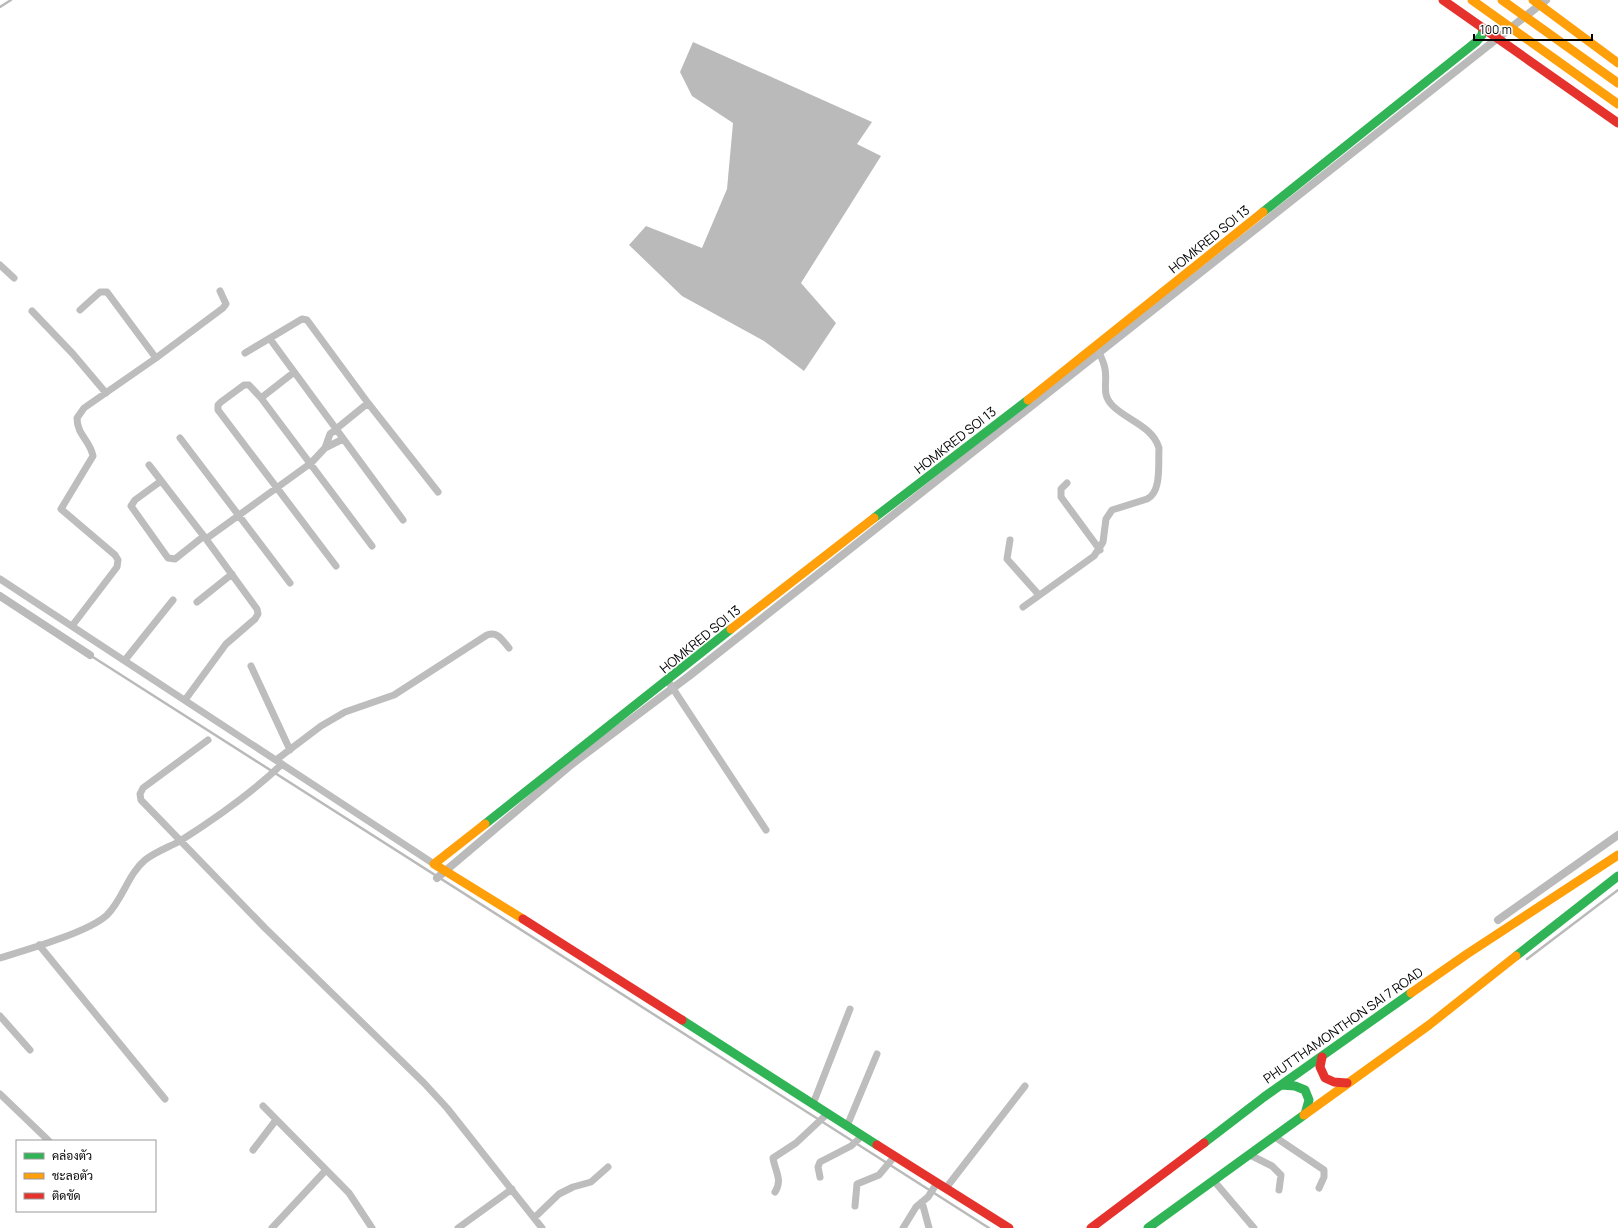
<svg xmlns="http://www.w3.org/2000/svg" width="1618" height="1228" viewBox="0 0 1618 1228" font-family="Manrope,Sarabun,sans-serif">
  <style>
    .water { fill: #bababa }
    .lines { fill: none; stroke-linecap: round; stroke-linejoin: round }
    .stream { stroke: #bababa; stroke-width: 2.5 }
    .canal { stroke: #bababa; stroke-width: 8 }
    .street { stroke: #bdbdbd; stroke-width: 7 }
    .fast { stroke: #30b455; stroke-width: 9 }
    .slow { stroke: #ff9f0a; stroke-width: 9 }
    .jam { stroke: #e5322d; stroke-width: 9 }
    .labels { text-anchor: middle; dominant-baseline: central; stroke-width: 3.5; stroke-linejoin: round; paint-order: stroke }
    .street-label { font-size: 13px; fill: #000; stroke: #fff }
  </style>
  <rect width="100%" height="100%" fill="#fff"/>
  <!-- water -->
  <path class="water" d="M 693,42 L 872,122 L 857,144 L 881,156 L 801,283 L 836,323 L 804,371 L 764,341 L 682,296 L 629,245 L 646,226 L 702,248 L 727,189 L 733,123 L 692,96 L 680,72 Z"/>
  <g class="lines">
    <!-- stream -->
    <path class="stream" d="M 0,7 L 11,0
      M 74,645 L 989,1228
      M 1527,959 L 1618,890"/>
    <!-- canal -->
    <path class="canal" d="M 0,596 L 90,655
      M 437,878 L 572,764 L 689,676 L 1546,0
      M 1498,920 L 1618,835"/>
    <!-- street -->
    <path class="street" d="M 0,265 L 14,278
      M 80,310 L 100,292 L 107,292 L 156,358
      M 32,311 L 73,354 L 106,393
      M 270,339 L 403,520
      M 245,353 L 302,319 L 307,320 L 368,403 L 438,492
      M 293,373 L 261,398 L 249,385 L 244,385 L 221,402 L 218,405 L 218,410 L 336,566
      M 261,398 L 372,546
      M 180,438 L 290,583
      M 325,448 L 330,434 L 368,403
      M 149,465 L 206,539
      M 161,481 L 135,500 L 131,506 L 168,558 L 175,559 L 204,536
      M 1067,483 L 1061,489 L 1061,497 L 1100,550
      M 1010,540 L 1007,559 L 1039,595
      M 0,579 L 434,864
      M 197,602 L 232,574
      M 1023,607 L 1094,556 L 1103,542 L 1106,519 L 1112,510 L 1147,499 C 1162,492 1158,463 1159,448 C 1153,427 1129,421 1114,407 C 1100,394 1108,384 1105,369 C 1104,361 1099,353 1096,346
      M 72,626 L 117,567 L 118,560 L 115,555 L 61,509 L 93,456 C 90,440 77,435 77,418 L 84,408 L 156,358 L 223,308 L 226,304 L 220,291
      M 125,660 L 173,600
      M 251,666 L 290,750
      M 668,681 L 766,830
      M 185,700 L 226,644 L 255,619 L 258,614 L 257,609 L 206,539 L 311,463 L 325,448 L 343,439
      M 208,740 L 143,788 L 140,794 L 141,800 L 265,928 L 424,1083 L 447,1108 L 542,1228
      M 276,760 L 321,726 L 345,712 L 394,695 L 487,635 C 498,631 502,640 509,648
      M 39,945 L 165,1099
      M 0,958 C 26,950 89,932 107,915 C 123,899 128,874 145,860 C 155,852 169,847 180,841 C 213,820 254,791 282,764
      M 0,1016 L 30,1050
      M 0,1094 L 49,1141
      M 813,1104 L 850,1009
      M 263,1106 L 349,1193 L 372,1228
      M 847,1126 L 877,1054
      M 1275,1137 L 1324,1170 L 1324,1177 L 1319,1188
      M 253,1150 L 276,1120
      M 1250,1155 L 1272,1166 L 1281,1175 L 1279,1190
      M 820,1177 L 818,1167 L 820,1162 L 851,1146 L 862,1136
      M 1214,1181 L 1254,1228
      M 946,1188 L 1025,1086
      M 775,1192 C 783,1180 775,1171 773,1158 L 796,1143 L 827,1114
      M 922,1202 L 929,1228
      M 855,1206 L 857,1184 L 879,1175 L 894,1157
      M 534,1218 L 559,1194 L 573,1187 L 591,1182 L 608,1167
      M 272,1228 L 326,1170
      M 458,1228 L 512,1189
      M 903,1228 L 916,1207 L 928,1197 L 937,1183"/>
    <!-- fast -->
    <path class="fast" d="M 1263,212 L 1476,42 L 1482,35 L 1483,28
      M 874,518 L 1028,400
      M 485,824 L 731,629
      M 1516,956 L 1618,876
      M 682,1020 L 877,1145
      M 1281,1085 L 1295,1086 L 1305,1090 L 1309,1100 L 1305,1114
      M 1204,1143 L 1264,1097 L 1411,993
      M 1148,1228 L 1304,1115"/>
    <!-- slow -->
    <path class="slow" d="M 1472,0 L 1618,104
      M 1502,0 L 1618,83
      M 1533,0 L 1618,63
      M 1028,400 L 1263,212
      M 731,629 L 874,518
      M 485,824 L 434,864 L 523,919
      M 1411,993 L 1467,954 L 1618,855
      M 1304,1115 L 1429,1025 L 1516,956"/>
    <!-- jam -->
    <path class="jam" d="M 1443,0 L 1618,123
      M 523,919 L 682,1020
      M 1322,1057 L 1320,1067 L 1325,1078 L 1334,1082 L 1347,1083
      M 877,1145 L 1009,1228
      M 1091,1228 L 1204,1143"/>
  </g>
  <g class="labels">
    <!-- street labels -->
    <g class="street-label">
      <text transform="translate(1209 239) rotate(-39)">HOMKRED SOI 13</text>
      <text transform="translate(955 440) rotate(-38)">HOMKRED SOI 13</text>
      <text transform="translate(700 639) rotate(-39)">HOMKRED SOI 13</text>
      <text transform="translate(1343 1025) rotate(-35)">PHUTTHAMONTHON SAI 7 ROAD</text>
    </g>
  </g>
  <!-- legend -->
  <rect x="16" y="1140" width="140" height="72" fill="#ffffff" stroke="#999999"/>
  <rect x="24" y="1153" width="20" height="6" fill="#30b455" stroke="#999999"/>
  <text x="52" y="1160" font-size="12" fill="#000000">คล่องตัว</text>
  <rect x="24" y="1173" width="20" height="6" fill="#ff9f0a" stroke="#999999"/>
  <text x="52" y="1180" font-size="12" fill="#000000">ชะลอตัว</text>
  <rect x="24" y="1193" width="20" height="6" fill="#e5322d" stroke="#999999"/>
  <text x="52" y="1200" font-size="12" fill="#000000">ติดขัด</text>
  <!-- scale -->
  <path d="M1474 34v6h118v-6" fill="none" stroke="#000000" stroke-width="2"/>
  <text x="1480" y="34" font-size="12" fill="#000000" stroke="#ffffff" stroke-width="3" paint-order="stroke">100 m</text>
</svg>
